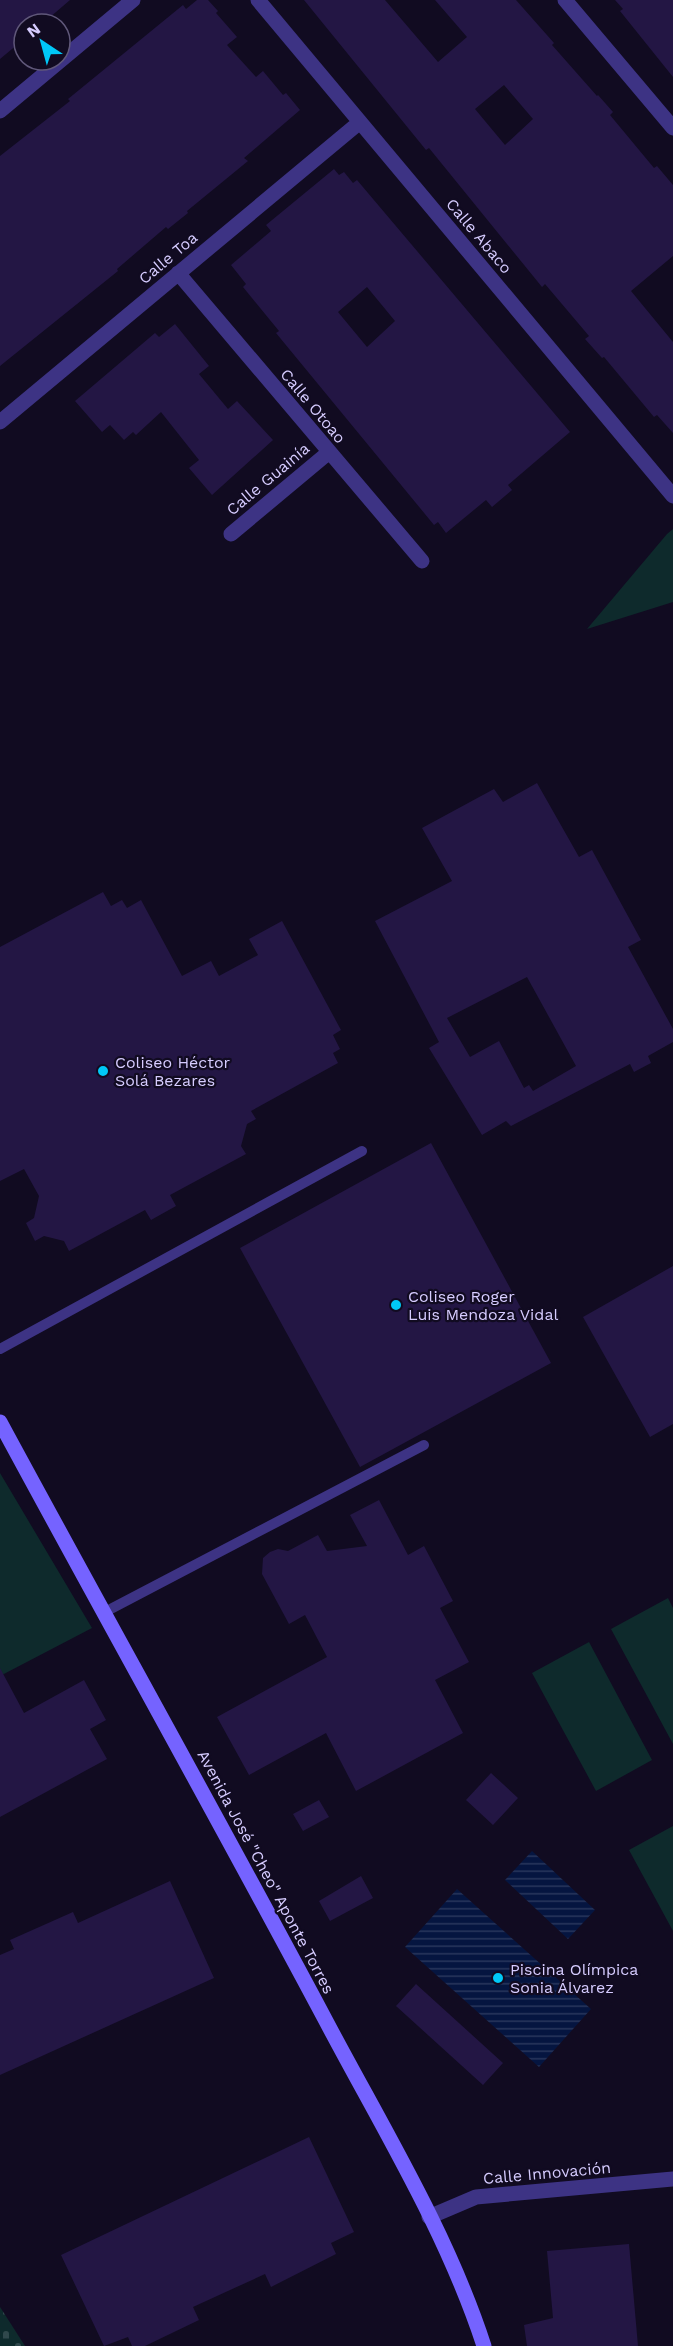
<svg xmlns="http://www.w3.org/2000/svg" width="673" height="2346" viewBox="0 0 673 2346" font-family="'Work Sans',sans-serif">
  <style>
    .cemetery { fill: url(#cemetery-stones) }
    .park { fill: #0e2a2c }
    .water { fill: url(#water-rules) }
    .building { fill: #231644; fill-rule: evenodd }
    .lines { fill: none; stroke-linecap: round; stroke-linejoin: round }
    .lane { stroke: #3d3384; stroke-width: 10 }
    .street { stroke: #3d3384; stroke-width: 15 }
    .secondary { stroke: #7563ff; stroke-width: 15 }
    .poi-dot { fill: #00c8f7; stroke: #110b21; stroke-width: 2 }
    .labels { text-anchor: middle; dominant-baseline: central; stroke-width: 4.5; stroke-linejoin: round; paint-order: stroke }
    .street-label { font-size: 16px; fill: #d6ccff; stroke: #110b21 }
    .poi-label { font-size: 16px; fill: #d6ccff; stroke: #110b21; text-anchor: start }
  </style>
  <defs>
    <pattern id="cemetery-stones" width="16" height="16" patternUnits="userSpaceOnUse" patternTransform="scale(1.5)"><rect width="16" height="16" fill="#0e2a2c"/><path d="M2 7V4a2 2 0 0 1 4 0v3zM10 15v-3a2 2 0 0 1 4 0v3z" fill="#30484c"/></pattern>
    <pattern id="water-rules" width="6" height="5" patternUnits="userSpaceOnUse" patternTransform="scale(1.5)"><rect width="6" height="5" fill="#051540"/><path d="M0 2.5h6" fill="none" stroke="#29365d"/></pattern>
  </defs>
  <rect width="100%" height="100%" fill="#110b21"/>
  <!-- cemetery -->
  <path class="cemetery" d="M 0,2307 L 25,2346 L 0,2346 Z"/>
  <!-- park -->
  <path class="park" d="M 673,529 L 673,602 L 587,629 L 667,534 Z
    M 0,1473 L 92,1628 L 0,1676 Z
    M 668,1598 L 673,1608 L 673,1744 L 611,1629 Z
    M 589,1642 L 652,1760 L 596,1791 L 532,1673 Z
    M 673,1826 L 673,1931 L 629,1850 Z"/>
  <!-- water -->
  <path class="water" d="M 532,1851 L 595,1910 L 568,1939 L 505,1880 Z
    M 457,1889 L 591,2009 L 539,2067 L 405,1947 Z"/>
  <!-- building -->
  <path class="building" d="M 0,0 L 70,0 L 42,24 L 24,24 L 24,39 L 0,59 Z
    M 197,0 L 208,0 L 218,11 L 216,13 L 237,37 L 227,45 L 256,77 L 263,71 L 283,95 L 286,93 L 300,110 L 244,158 L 248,161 L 187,211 L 188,213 L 168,229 L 166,227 L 117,269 L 118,271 L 0,366 L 0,156 L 70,101 L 68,99 L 183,5 L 186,9 Z
    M 304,0 L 385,0 L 438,62 L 467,37 L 435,0 L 516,0 L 554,43 L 552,45 L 597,96 L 598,95 L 613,112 L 610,115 L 654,168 L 657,166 L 673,185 L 673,256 L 631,291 L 673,342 L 673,433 L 657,415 L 654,417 L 604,357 L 602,358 L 585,339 L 589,336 L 545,284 L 542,287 L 429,148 L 426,150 ZM 504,85 L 533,119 L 505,145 L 475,109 Z
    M 615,0 L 673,0 L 673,77 L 620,11 L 623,9 Z
    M 334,169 L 339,175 L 344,172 L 353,183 L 357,180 L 570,432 L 508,485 L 512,490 L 492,507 L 486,500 L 446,533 L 438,522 L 434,525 L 276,333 L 279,331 L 243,287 L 246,284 L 231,265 L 271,231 L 266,225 ZM 367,287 L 395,321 L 367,347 L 338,312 Z
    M 175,324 L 209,366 L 199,374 L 228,409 L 237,401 L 273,440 L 212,495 L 189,468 L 199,460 L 161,412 L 136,435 L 133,432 L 124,440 L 110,425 L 102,432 L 75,401 L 155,333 L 159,337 Z
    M 537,783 L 579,857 L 592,850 L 641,940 L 628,947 L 673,1029 L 673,1042 L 648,1056 L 651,1063 L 634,1072 L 630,1064 L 511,1126 L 506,1121 L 482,1135 L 429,1048 L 439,1042 L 375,921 L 452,881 L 422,828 L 494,789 L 503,802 ZM 527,977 L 576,1066 L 533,1091 L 529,1085 L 524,1088 L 499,1041 L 470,1057 L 447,1018 Z
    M 103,892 L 111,906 L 122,900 L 127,908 L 141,900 L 182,976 L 211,961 L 219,976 L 258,955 L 249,939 L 282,921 L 341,1030 L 333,1035 L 340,1049 L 333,1053 L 338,1063 L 251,1111 L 256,1119 L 247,1124 L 241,1146 L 246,1154 L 170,1195 L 176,1206 L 151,1220 L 145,1210 L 69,1251 L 64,1241 L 44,1236 L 35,1241 L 26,1223 L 34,1218 L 39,1196 L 24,1169 L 0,1181 L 0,947 Z
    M 431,1143 L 551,1363 L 360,1467 L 240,1248 Z
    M 673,1266 L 673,1424 L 650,1437 L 583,1317 Z
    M 379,1500 L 408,1555 L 424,1546 L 453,1601 L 440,1608 L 469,1662 L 435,1680 L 463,1733 L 356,1791 L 326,1733 L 249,1775 L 217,1717 L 327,1657 L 305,1615 L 289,1624 L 262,1574 L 263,1558 L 270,1552 L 278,1549 L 288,1551 L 318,1535 L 327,1551 L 367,1546 L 350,1515 Z
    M 0,1668 L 24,1713 L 84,1680 L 106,1720 L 90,1729 L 107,1759 L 0,1817 Z
    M 491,1773 L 518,1798 L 493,1825 L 466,1800 Z
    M 319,1800 L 329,1817 L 303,1831 L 293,1814 Z
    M 361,1876 L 373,1898 L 330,1921 L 319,1901 Z
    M 170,1881 L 214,1978 L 0,2075 L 0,1955 L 14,1949 L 10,1940 L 73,1912 L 78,1923 Z
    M 416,1984 L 503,2063 L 483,2085 L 396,2006 Z
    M 309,2137 L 354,2232 L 331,2243 L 336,2254 L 271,2287 L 265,2274 L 193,2307 L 199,2320 L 145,2346 L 132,2346 L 128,2337 L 104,2346 L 61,2255 Z
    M 629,2244 L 638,2346 L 527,2346 L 524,2325 L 553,2318 L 547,2251 Z"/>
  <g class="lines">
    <!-- lane -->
    <path class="lane" d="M 0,1349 L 362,1151
      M 103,1613 L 424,1445"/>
    <!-- street -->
    <path class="street" d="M 258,0 L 673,496
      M 565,0 L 673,128
      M 0,111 L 133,0
      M 178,273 L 422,561
      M 0,422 L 360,122
      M 231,534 L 328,453
      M 429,2217 L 476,2197 L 673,2179"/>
    <!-- secondary -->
    <path class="secondary" d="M 0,1422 C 108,1622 219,1820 326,2021 C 382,2127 447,2232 484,2346"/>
  </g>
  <!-- markers -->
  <g class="poi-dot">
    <circle cx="103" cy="1071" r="6"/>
    <circle cx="396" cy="1305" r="6"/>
    <circle cx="498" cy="1978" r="6"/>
  </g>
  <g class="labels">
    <!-- street labels -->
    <g class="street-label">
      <text transform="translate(479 236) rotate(50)">Calle Abaco</text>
      <text transform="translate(168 258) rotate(-40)">Calle Toa</text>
      <text transform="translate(313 406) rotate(50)">Calle Otoao</text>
      <text transform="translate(268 479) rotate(-40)">Calle Guainía</text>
      <text transform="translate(266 1872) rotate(62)">Avenida José "Cheo" Aponte Torres</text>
      <text transform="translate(547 2173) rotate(-5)">Calle Innovación</text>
    </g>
    <!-- poi labels -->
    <g class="poi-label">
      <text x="115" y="1062">Coliseo Héctor<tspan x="115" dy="18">Solá Bezares</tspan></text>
      <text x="408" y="1296">Coliseo Roger<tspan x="408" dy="18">Luis Mendoza Vidal</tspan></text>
      <text x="510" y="1969">Piscina Olímpica<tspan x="510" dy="18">Sonia Álvarez</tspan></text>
    </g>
  </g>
  <!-- north arrow -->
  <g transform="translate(42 42) rotate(324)"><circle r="28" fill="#110b21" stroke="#60587a" stroke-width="1.5"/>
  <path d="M0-4.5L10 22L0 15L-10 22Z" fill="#00c8f7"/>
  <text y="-9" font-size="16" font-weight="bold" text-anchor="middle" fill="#d6ccff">N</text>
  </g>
</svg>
